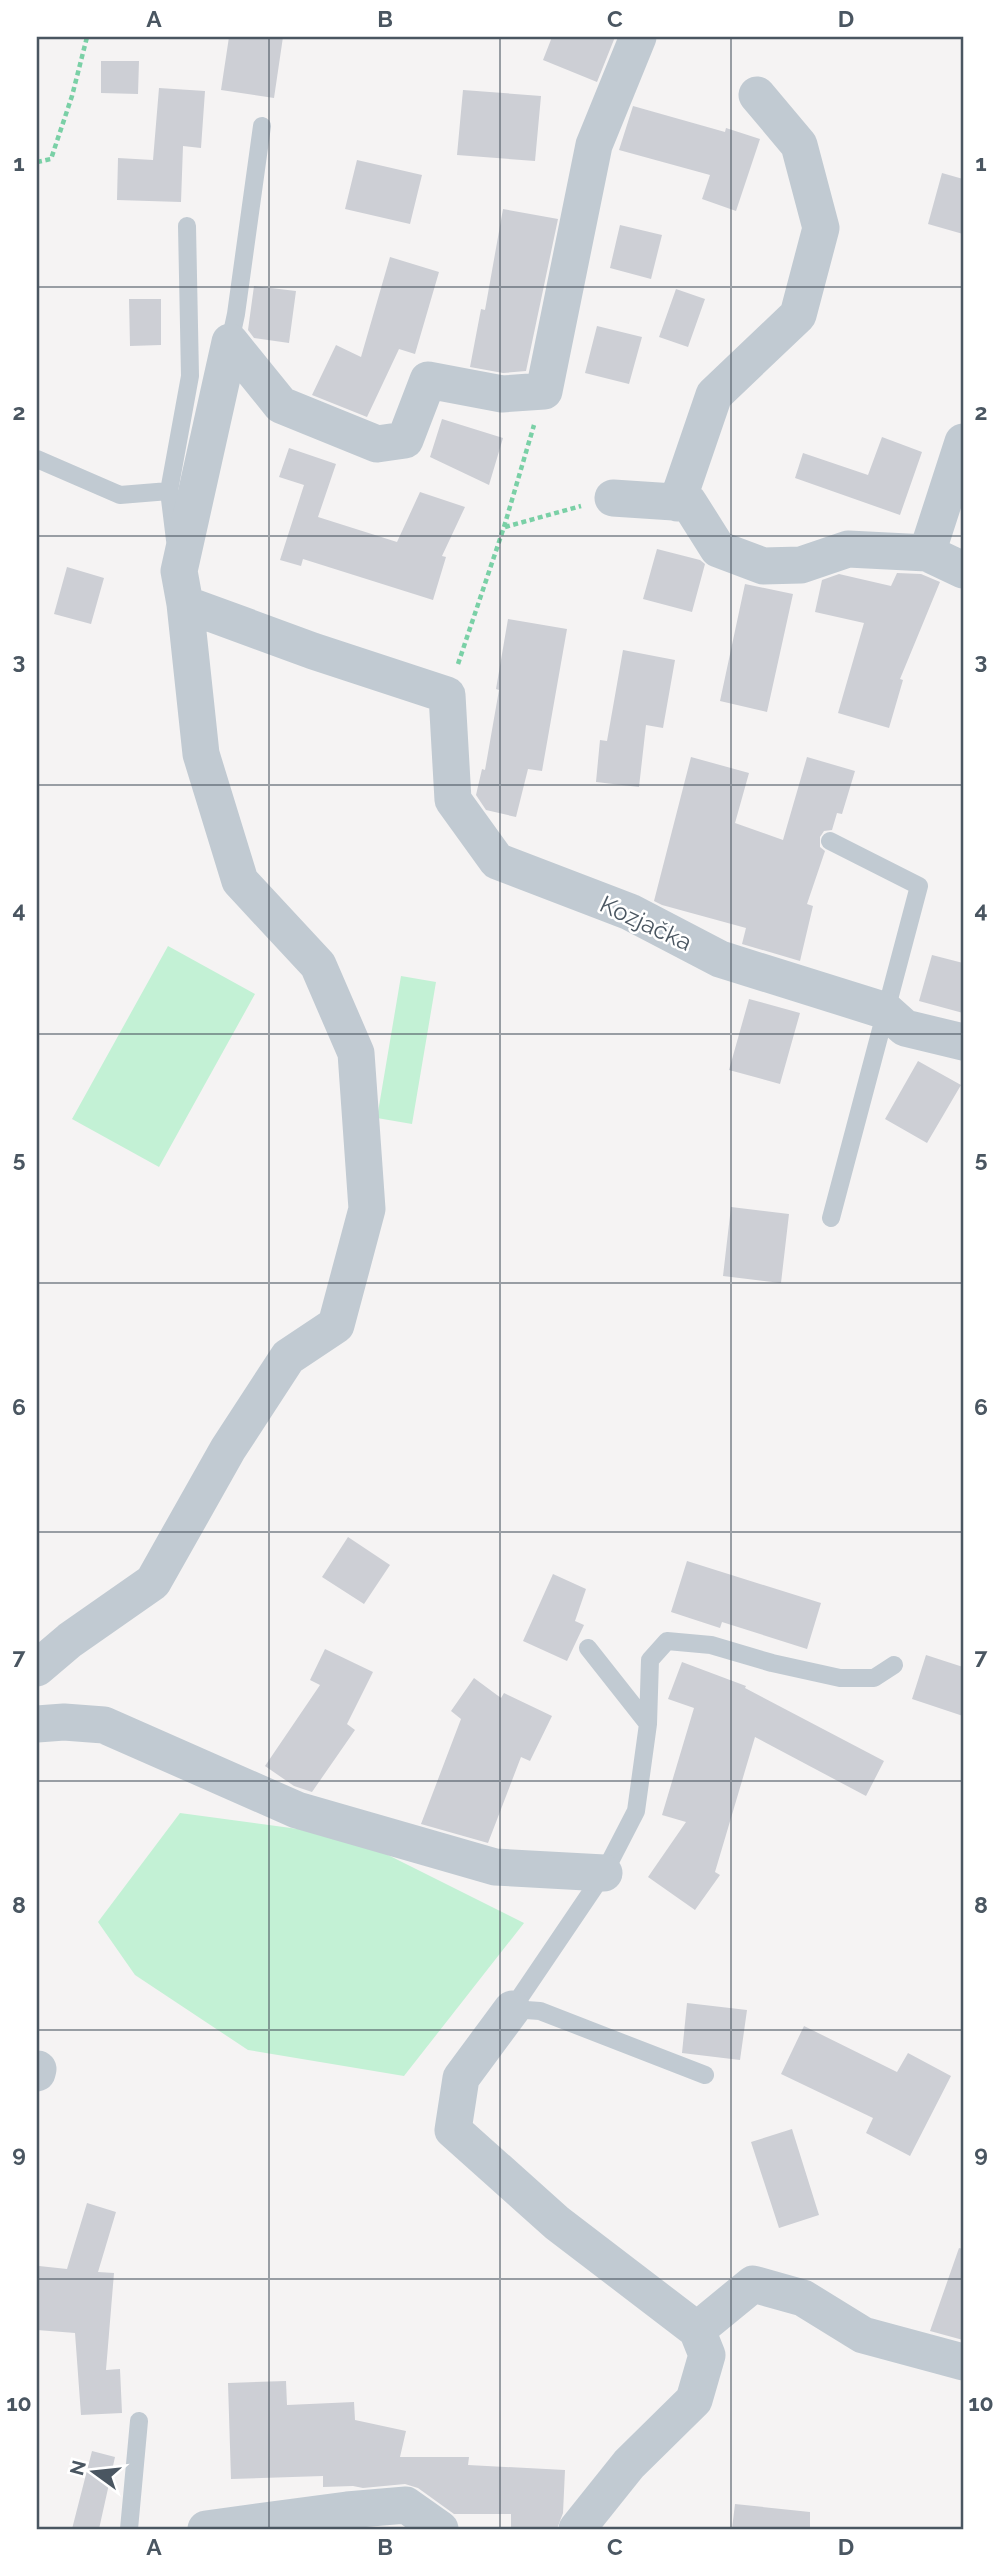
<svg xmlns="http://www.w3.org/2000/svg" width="1000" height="2566" viewBox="0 0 1000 2566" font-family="Raleway,sans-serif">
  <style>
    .green { fill: #c3f1d5 }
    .building { fill: #cdcfd5 }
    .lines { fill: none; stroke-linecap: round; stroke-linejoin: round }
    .path { stroke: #7ad0a6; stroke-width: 4.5; stroke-dasharray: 5 3.5; stroke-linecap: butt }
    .lane { stroke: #c1cad2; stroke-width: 18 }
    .street { stroke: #c1cad2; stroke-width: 37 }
    .grid { fill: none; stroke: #4a5661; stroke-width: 2; stroke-opacity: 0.55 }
    .labels { text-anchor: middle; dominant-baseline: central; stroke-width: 5; stroke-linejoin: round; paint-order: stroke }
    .street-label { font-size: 24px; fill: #4a5661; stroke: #fff }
    .neatline { fill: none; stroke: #4a5661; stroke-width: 2.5 }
    .grid-label { font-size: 23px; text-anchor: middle; font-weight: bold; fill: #4a5661 }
  </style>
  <rect width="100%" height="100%" fill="#f5f3f3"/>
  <!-- green -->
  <path class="green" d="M 168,946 L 255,994 L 159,1167 L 72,1119 Z
    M 401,976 L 436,982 L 412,1124 L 377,1118 Z
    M 180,1813 L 350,1836 L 524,1923 L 404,2076 L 248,2050 L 135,1975 L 98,1922 Z"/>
  <!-- building -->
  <path class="building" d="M 229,37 L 283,37 L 274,98 L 221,90 Z
    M 552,37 L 615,37 L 597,82 L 543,60 Z
    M 101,61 L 139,61 L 138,94 L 101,93 Z
    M 159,88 L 205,91 L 201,148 L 183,146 L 181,202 L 117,200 L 118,158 L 153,160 Z
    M 463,90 L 541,96 L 535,161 L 457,155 Z
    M 633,106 L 725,132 L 726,128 L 760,139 L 736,211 L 702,199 L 710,175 L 619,150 Z
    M 357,160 L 422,175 L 410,224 L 345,209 Z
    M 942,173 L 963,179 L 963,234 L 928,224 Z
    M 503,209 L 558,219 L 526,371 L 503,373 L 470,367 L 481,309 L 485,310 Z
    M 620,225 L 662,235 L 651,279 L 610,268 Z
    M 390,257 L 439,272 L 415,354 L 399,349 L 367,417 L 312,395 L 336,345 L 361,357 Z
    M 254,286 L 296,291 L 289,343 L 254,338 L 248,330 Z
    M 676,289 L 705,299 L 688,347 L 659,337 Z
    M 129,299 L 161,299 L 161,345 L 130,346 Z
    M 597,326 L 642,337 L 629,384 L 585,373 Z
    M 442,419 L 503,438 L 489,485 L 430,457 Z
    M 882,437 L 922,452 L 900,515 L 795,478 L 803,453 L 868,475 Z
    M 289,448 L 336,464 L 318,517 L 397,542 L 420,492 L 465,507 L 442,556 L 446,557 L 433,600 L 303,559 L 301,566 L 280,560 L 304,485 L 279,477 Z
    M 657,549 L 700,560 L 705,564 L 692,612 L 643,599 Z
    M 67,567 L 104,578 L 91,624 L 54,614 Z
    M 897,573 L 921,574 L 940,582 L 900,679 L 903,680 L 889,728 L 838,713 L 864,623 L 815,612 L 822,580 L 839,574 L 891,586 Z
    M 745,584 L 793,594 L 767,712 L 720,701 Z
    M 508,619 L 567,629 L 542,771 L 528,769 L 516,817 L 486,810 L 476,795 L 482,769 L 485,770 L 499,690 L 496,689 Z
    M 623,650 L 675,660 L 663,728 L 646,725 L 639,787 L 596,782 L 600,740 L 607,741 Z
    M 691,757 L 749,773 L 735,823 L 783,840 L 807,757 L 855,771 L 842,814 L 837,813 L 832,830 L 824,831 L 820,837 L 820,847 L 825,851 L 807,904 L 813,906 L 800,961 L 742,944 L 746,928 L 662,905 L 654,901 Z
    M 932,955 L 963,963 L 963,1013 L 919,1001 Z
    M 749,999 L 800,1013 L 780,1084 L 729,1070 Z
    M 918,1061 L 961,1085 L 927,1143 L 885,1119 Z
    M 731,1207 L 789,1214 L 781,1283 L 723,1276 Z
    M 348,1537 L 390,1565 L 364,1604 L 322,1577 Z
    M 687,1561 L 821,1603 L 807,1649 L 722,1622 L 720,1628 L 671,1612 Z
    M 553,1574 L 586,1589 L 575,1621 L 584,1625 L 567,1661 L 523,1641 Z
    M 325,1649 L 373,1672 L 347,1724 L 355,1730 L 312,1792 L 294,1786 L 265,1766 L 320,1685 L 310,1680 Z
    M 926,1655 L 963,1667 L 963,1716 L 912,1699 Z
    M 682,1662 L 746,1686 L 745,1688 L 884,1761 L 866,1796 L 755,1737 L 715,1872 L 720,1875 L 695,1910 L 648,1877 L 686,1822 L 662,1815 L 694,1708 L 668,1699 Z
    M 474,1678 L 501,1698 L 504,1693 L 552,1716 L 530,1761 L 521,1757 L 488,1843 L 421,1824 L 461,1719 L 451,1711 Z
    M 687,2003 L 747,2010 L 740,2060 L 682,2053 Z
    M 804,2026 L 897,2072 L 908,2053 L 951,2076 L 910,2156 L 866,2133 L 873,2118 L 781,2074 Z
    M 792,2129 L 819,2215 L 779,2228 L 751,2142 Z
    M 87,2203 L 116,2212 L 98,2272 L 114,2273 L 106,2370 L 120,2369 L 122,2413 L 81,2415 L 75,2333 L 37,2330 L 39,2266 L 67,2269 Z
    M 959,2248 L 963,2249 L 963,2340 L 930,2331 Z
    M 286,2381 L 287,2405 L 354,2402 L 355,2420 L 406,2431 L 400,2457 L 469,2457 L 468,2465 L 565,2470 L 563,2513 L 557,2529 L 511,2527 L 511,2514 L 454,2514 L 418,2488 L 405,2484 L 363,2488 L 353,2486 L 323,2487 L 323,2476 L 231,2479 L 228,2383 Z
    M 92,2451 L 115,2457 L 99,2529 L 72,2529 Z
    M 735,2504 L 810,2512 L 810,2529 L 732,2529 Z"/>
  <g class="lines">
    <!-- path -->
    <path class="path" d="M 37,162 L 51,159 L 72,96 L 87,37
      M 505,527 L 581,506
      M 458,664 L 504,527 L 534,425"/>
    <!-- lane -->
    <path class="lane" d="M 230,342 L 236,314 L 262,126
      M 37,459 L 120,495 L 169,491
      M 175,540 L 169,491 L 190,376 L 187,226
      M 830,841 L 919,886 L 831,1218
      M 588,1648 L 648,1724
      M 512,2009 L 604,1873 L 636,1811 L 648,1724 L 650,1660 L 667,1641 L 711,1645 L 772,1663 L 840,1678 L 874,1678 L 894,1665
      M 512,2009 L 540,2011 L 705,2075
      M 129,2529 L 139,2421"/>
    <!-- street -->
    <path class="street" d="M 230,342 L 179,571 L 185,604 L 313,651 L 447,695 L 453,800 L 497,861 L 630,912 L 720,959 L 886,1011 L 905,1028 L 963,1042
      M 230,342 L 281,405 L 377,444 L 405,440 L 428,380 L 502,394 L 544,391 L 594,145 L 638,37
      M 613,498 L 689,503 L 718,549 L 763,566 L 801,565 L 848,549 L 927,553 L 963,570
      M 677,503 L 714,395 L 798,315 L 821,228 L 799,145 L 757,95
      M 927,553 L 963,442
      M 37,1668 L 70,1640 L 153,1582 L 228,1449 L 288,1357 L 336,1325 L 367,1209 L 356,1053 L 318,965 L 240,881 L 201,754 L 185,604
      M 37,1724 L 64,1722 L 104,1725 L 297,1810 L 495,1867 L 604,1873
      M 512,2009 L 461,2078 L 453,2130 L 557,2223 L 697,2330 L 753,2284 L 803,2298 L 863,2335 L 963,2362
      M 37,2073 L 38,2069
      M 206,2529 L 347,2510 L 406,2505 L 440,2529
      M 577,2529 L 629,2464 L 694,2400 L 707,2355 L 697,2330"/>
  </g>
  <!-- grid -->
  <path class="grid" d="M 269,37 L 269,2529M 500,37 L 500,2529M 731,37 L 731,2529M 37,287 L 963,287M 37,536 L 963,536M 37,785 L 963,785M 37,1034 L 963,1034M 37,1283 L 963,1283M 37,1532 L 963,1532M 37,1781 L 963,1781M 37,2030 L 963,2030M 37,2279 L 963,2279"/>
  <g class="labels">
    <!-- street labels -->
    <g class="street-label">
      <text transform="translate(646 923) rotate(25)">Kozjačka</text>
    </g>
  </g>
  <!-- border -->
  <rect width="1000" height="2566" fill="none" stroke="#ffffff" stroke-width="77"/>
  <!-- north arrow -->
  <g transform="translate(94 2472) rotate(285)" stroke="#ffffff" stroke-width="5" paint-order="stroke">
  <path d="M0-5L12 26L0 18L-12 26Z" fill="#4a5661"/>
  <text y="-10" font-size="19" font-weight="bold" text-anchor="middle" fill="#4a5661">N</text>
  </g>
  <rect x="38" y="38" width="924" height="2490" class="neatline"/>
  <g class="grid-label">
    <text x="154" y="27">A</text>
    <text x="385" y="27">B</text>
    <text x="615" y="27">C</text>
    <text x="846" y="27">D</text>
    <text x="19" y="171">1</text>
    <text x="981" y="171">1</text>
    <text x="19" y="420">2</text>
    <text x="981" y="420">2</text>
    <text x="19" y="669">3</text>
    <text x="981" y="669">3</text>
    <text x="19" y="918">4</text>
    <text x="981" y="918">4</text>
    <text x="19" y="1167">5</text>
    <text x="981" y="1167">5</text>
    <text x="19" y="1415">6</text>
    <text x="981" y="1415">6</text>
    <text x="19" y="1664">7</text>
    <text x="981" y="1664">7</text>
    <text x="19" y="1913">8</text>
    <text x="981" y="1913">8</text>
    <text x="19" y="2162">9</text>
    <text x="981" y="2162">9</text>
    <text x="19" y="2411">10</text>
    <text x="981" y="2411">10</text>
    <text x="154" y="2555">A</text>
    <text x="385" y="2555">B</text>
    <text x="615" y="2555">C</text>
    <text x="846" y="2555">D</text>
  </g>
</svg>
